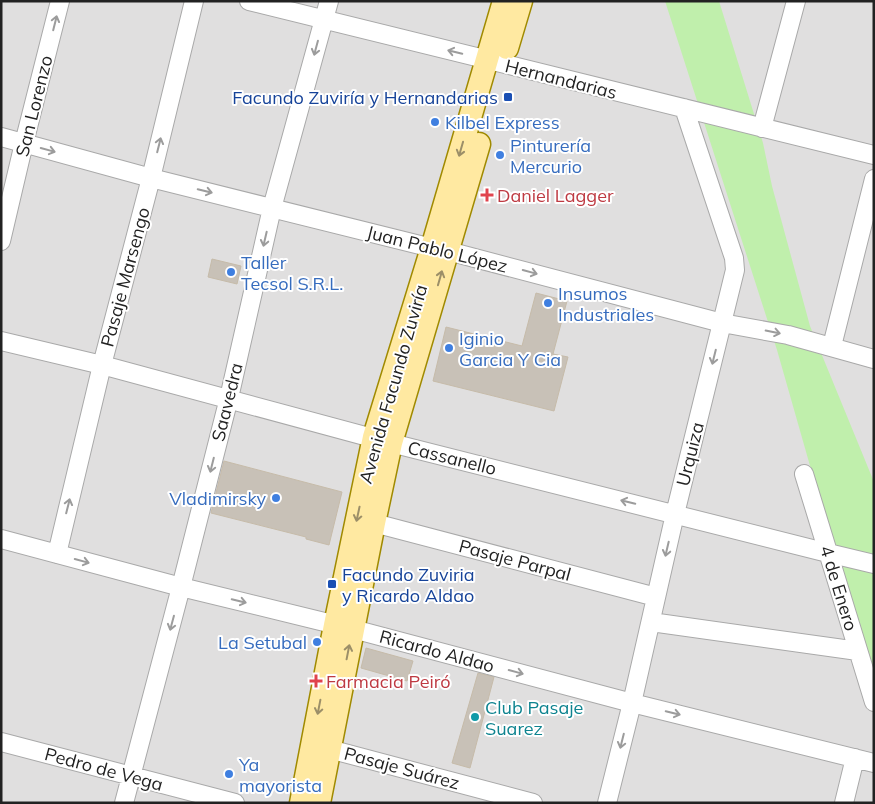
<svg xmlns="http://www.w3.org/2000/svg" width="875" height="804" viewBox="0 0 875 804" font-family="Mulish,sans-serif">
  <style>
    .residential { fill: #e0dfdf }
    .grass { fill: #c0efac }
    .building { fill: #c8c1b7; stroke: #c6bba9 }
    .lines { fill: none; stroke-linecap: round; stroke-linejoin: round }
    .minor-casing { stroke: #a9a9a9; stroke-width: 20 }
    .major-casing { stroke: #a08a00; stroke-width: 25 }
    .minor { stroke: #fff; stroke-width: 18 }
    .major { stroke: #ffe9a1; stroke-width: 22 }
    .oneway { stroke: #9c9c9c }
    .oneway2 { stroke: #9c8f68 }
    .transit-dot { fill: #1a4fb4; stroke: #fff; stroke-width: 2 }
    .shop-dot { fill: #3f7fe0; stroke: #fff; stroke-width: 2 }
    .health-dot { fill: #e0444e; stroke: #fff; stroke-width: 2 }
    .culture-dot { fill: #0f9aa8; stroke: #fff; stroke-width: 2 }
    .labels { text-anchor: middle; dominant-baseline: central; stroke-width: 4; stroke-linejoin: round; paint-order: stroke }
    .street-label { font-size: 18px; fill: #222; stroke: #fff }
    .transit-label { font-size: 18px; fill: #164399; stroke: #fff; text-anchor: end }
    .shop-label { font-size: 18px; fill: #366cbe; stroke: #fff; text-anchor: start }
    .health-label { font-size: 18px; fill: #be3a42; stroke: #fff; text-anchor: start }
    .culture-label { font-size: 18px; fill: #0d838f; stroke: #fff; text-anchor: start }
  </style>
  <rect width="100%" height="100%" fill="#f3f1e8"/>
  <!-- residential -->
  <path class="residential" d="M 1,1 L 874,1 L 874,803 L 1,803 Z"/>
  <!-- grass -->
  <path class="grass" d="M 665,1 L 719,1 L 763,143 L 772,186 L 810,326 L 874,482 L 874,670 L 840,571 L 777,350 Z"/>
  <!-- building -->
  <path class="building" d="M 212,259 L 241,266 L 237,284 L 208,277 Z
    M 536,293 L 567,301 L 553,354 L 568,357 L 554,411 L 433,381 L 446,327 L 522,346 Z
    M 224,461 L 342,492 L 329,545 L 306,539 L 306,537 L 211,513 Z
    M 366,648 L 413,661 L 407,681 L 361,668 Z
    M 478,673 L 494,677 L 470,768 L 452,763 Z"/>
  <g class="lines">
    <!-- minor casing -->
    <g class="minor-casing">
      <path id="minor" d="M 249,1 L 874,155
        M 762,128 L 796,1
        M 1,137 L 151,178 L 432,248 L 448,251 L 722,323 L 788,335 L 874,359
        M 1,241 L 24,143 L 60,1
        M 1,341 L 102,365 L 391,443 L 828,553 L 874,564
        M 832,346 L 874,179
        M 804,474 L 874,702
        M 374,523 L 656,597
        M 1,539 L 181,587 L 353,629 L 632,703 L 874,763
        M 57,554 L 102,365 L 151,178 L 194,1
        M 651,622 L 858,651
        M 1,742 L 235,803
        M 329,749 L 533,803
        M 124,803 L 181,587 L 229,398 L 272,208 L 329,1
        M 607,803 L 632,703 L 675,514 L 735,270 L 734,258 L 684,108
        M 844,803 L 855,758"/>
    </g>
    <!-- major casing -->
    <g class="major-casing">
      <path id="major" d="M 507,48 L 521,1
        M 301,803 L 335,625 L 374,437 L 432,248 L 504,1
        M 319,803 L 374,523 L 391,443 L 479,144"/>
    </g>
    <!-- minor -->
    <use href="#minor" class="minor"/>
    <!-- major -->
    <use href="#major" class="major"/>
  </g>
  <!-- one-way arrows -->
  <defs><path id="oneway-shaft" d="M-6 0H5M1.5-3L5.5 0L1.5 3" fill="none" stroke-width="1.6" stroke-linecap="round" stroke-linejoin="round" transform="scale(1.25)"/></defs>
  <g class="oneway">
    <use href="#oneway-shaft" transform="translate(55 23) rotate(-76)"/>
    <use href="#oneway-shaft" transform="translate(316 48) rotate(105)"/>
    <use href="#oneway-shaft" transform="translate(455 52) rotate(-166)"/>
    <use href="#oneway-shaft" transform="translate(159 145) rotate(-76)"/>
    <use href="#oneway-shaft" transform="translate(48 150) rotate(15)"/>
    <use href="#oneway-shaft" transform="translate(205 191) rotate(14)"/>
    <use href="#oneway-shaft" transform="translate(265 239) rotate(103)"/>
    <use href="#oneway-shaft" transform="translate(530 272) rotate(15)"/>
    <use href="#oneway-shaft" transform="translate(773 332) rotate(11)"/>
    <use href="#oneway-shaft" transform="translate(714 357) rotate(104)"/>
    <use href="#oneway-shaft" transform="translate(212 465) rotate(104)"/>
    <use href="#oneway-shaft" transform="translate(628 502) rotate(-166)"/>
    <use href="#oneway-shaft" transform="translate(68 506) rotate(-76)"/>
    <use href="#oneway-shaft" transform="translate(667 549) rotate(103)"/>
    <use href="#oneway-shaft" transform="translate(82 561) rotate(15)"/>
    <use href="#oneway-shaft" transform="translate(239 601) rotate(14)"/>
    <use href="#oneway-shaft" transform="translate(172 623) rotate(105)"/>
    <use href="#oneway-shaft" transform="translate(516 672) rotate(15)"/>
    <use href="#oneway-shaft" transform="translate(673 713) rotate(14)"/>
    <use href="#oneway-shaft" transform="translate(622 741) rotate(104)"/>
  </g>
  <g class="oneway2">
    <use href="#oneway-shaft" transform="translate(461 149) rotate(106)"/>
    <use href="#oneway-shaft" transform="translate(440 278) rotate(-74)"/>
    <use href="#oneway-shaft" transform="translate(358 514) rotate(102)"/>
    <use href="#oneway-shaft" transform="translate(348 652) rotate(-79)"/>
    <use href="#oneway-shaft" transform="translate(319 707) rotate(101)"/>
  </g>
  <!-- markers -->
  <g class="transit-dot">
    <rect x="503" y="92" width="10" height="10" rx="2.5"/>
    <rect x="327" y="579" width="10" height="10" rx="2.5"/>
  </g>
  <g class="shop-dot">
    <circle cx="435" cy="122" r="5"/>
    <circle cx="500" cy="155" r="5"/>
    <circle cx="231" cy="272" r="5"/>
    <circle cx="548" cy="303" r="5"/>
    <circle cx="449" cy="348" r="5"/>
    <circle cx="276" cy="498" r="5"/>
    <circle cx="317" cy="642" r="5"/>
    <circle cx="229" cy="774" r="5"/>
  </g>
  <g class="health-dot">
    <path d="M484.5 187.5h5v5h5v5h-5v5h-5v-5h-5v-5h5z"/>
    <path d="M313.5 673.5h5v5h5v5h-5v5h-5v-5h-5v-5h5z"/>
  </g>
  <circle class="culture-dot" cx="475" cy="717" r="5"/>
  <g class="labels">
    <!-- street labels -->
    <g class="street-label">
      <text transform="translate(561 79) rotate(14)">Hernandarias</text>
      <text transform="translate(34 106) rotate(-76)">San Lorenzo</text>
      <text transform="translate(437 249) rotate(14)">Juan Pablo López</text>
      <text transform="translate(125 277) rotate(-75)">Pasaje Marsengo</text>
      <text transform="translate(393 384) rotate(-74)">Avenida Facundo Zuviría</text>
      <text transform="translate(227 402) rotate(-76)">Saavedra</text>
      <text transform="translate(690 454) rotate(-76)">Urquiza</text>
      <text transform="translate(452 458) rotate(14)">Cassanello</text>
      <text transform="translate(515 560) rotate(15)">Pasaje Parpal</text>
      <text transform="translate(839 588) rotate(73)">4 de Enero</text>
      <text transform="translate(437 651) rotate(15)">Ricardo Aldao</text>
      <text transform="translate(402 768) rotate(15)">Pasaje Suárez</text>
      <text transform="translate(104 769) rotate(15)">Pedro de Vega</text>
    </g>
    <!-- transit labels -->
    <g class="transit-label">
      <text x="498" y="97">Facundo Zuviría y Hernandarias</text>
      <text x="342" y="574" text-anchor="start">Facundo Zuviria<tspan x="342" dy="21">y Ricardo Aldao</tspan></text>
    </g>
    <!-- shop labels -->
    <g class="shop-label">
      <text x="445" y="122">Kilbel Express</text>
      <text x="510" y="145">Pinturería<tspan x="510" dy="21">Mercurio</tspan></text>
      <text x="241" y="262">Taller<tspan x="241" dy="21">Tecsol S.R.L.</tspan></text>
      <text x="558" y="293">Insumos<tspan x="558" dy="21">Industriales</tspan></text>
      <text x="459" y="338">Iginio<tspan x="459" dy="21">Garcia Y Cia</tspan></text>
      <text x="266" y="498" text-anchor="end">Vladimirsky</text>
      <text x="307" y="642" text-anchor="end">La Setubal</text>
      <text x="239" y="764">Ya<tspan x="239" dy="21">mayorista</tspan></text>
    </g>
    <!-- health labels -->
    <g class="health-label">
      <text x="497" y="195">Daniel Lagger</text>
      <text x="326" y="681">Farmacia Peiró</text>
    </g>
    <!-- culture labels -->
    <g class="culture-label">
      <text x="485" y="707">Club Pasaje<tspan x="485" dy="21">Suarez</tspan></text>
    </g>
  </g>
  <!-- border -->
  <rect width="875" height="804" fill="none" stroke="#222222" stroke-width="5"/>
</svg>
